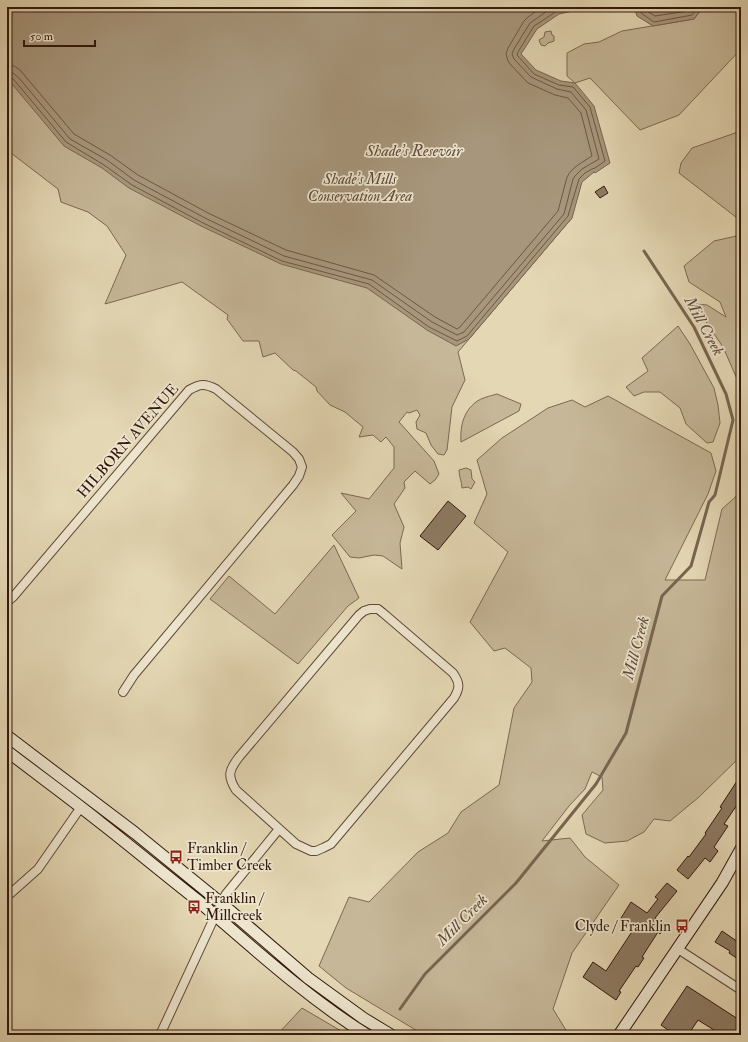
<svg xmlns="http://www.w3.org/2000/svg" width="748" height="1042" viewBox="0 0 748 1042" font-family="'IM FELL Double Pica',serif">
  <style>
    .green { fill: #c6b798; stroke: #7c6852 }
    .water { fill: #a7967b; stroke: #78644f }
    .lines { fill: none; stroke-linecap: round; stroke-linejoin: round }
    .shore { stroke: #6c5744; stroke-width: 1 }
    .stream { stroke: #78644f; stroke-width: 3 }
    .building { fill: #8e7b64; stroke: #31180d }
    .minor-casing { stroke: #5e4837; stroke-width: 10 }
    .secondary-casing { stroke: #31180d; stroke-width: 13 }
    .minor { stroke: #ede5ce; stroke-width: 8 }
    .secondary { stroke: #ede5ce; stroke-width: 11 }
    .labels { text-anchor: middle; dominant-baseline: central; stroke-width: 3.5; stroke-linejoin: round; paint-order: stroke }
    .park-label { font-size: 15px; font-style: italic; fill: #5e4837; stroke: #ede5ce }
    .street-label { font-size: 15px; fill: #31180d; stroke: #ede5ce }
    .poi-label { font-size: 15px; fill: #31180d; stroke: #ede5ce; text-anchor: start }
    .water-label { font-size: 16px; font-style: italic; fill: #604a39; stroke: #ede5ce }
  </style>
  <rect width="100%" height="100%" fill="#e4d7b4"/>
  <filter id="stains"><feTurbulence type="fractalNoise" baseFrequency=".005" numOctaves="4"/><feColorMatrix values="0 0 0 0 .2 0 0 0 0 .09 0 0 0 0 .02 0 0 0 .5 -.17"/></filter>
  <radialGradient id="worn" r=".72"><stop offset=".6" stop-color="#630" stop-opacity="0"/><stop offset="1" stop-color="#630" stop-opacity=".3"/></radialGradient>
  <!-- green -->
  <path class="green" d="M 7,7 L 510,25 L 572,218 L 458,352 L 465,380 L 452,407 L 447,450 L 444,455 L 438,454 L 431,445 L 426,433 L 417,429 L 416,422 L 420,415 L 417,410 L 409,413 L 407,412 L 399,422 L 434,461 L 439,474 L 435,480 L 430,484 L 415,471 L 404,482 L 405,488 L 394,504 L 404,527 L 400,543 L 402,569 L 383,556 L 374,555 L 359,558 L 350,557 L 332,535 L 356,511 L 341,493 L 369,499 L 394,468 L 394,447 L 386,437 L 381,442 L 373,435 L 359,437 L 363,427 L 345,412 L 330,405 L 317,391 L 316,387 L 296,371 L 293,370 L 275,353 L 263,357 L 259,341 L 243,341 L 227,319 L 228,315 L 182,282 L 105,304 L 126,255 L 107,226 L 88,212 L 61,202 L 58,189 L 7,150 Z
    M 703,7 L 737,7 L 737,17 L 741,21 L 741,49 L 679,115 L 640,130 L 590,78 L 575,83 L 567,76 L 567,53 L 584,44 L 599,42 L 622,31 L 694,19 Z
    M 551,31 L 552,35 L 554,36 L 554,41 L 548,43 L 545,46 L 541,45 L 539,40 L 544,37 L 545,32 Z
    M 741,131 L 741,221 L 679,173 L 681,163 L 692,148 Z
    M 741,235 L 741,388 L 723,347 L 694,304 L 707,305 L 726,317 L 720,302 L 689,282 L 684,266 L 714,241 Z
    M 678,326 L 690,344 L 714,388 L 718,405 L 720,423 L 713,442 L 707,443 L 686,424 L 680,408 L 660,392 L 644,392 L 634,396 L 626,387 L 648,371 L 642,358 Z
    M 497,394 L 521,404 L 519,411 L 461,442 C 460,427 463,412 476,402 C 481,398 490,396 497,394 Z
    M 608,396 L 711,453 L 716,471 L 708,494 L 665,580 L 705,580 L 722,509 L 741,492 L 741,756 L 699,797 L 670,821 L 654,819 L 644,832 L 627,841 L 605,843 L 586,834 L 582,815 L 603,790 L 602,777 L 592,772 L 585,789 L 569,806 L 542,841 L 570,838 L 585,857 L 619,885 L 572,953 L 553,1009 L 569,1035 L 424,1035 L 346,988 L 319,966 L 349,897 L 369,902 L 418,852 L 448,833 L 461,812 L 499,785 L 514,708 L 532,682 L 531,668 L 505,648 L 494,651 L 470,622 L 508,552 L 474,523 L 487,494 L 477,460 L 502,438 L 548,408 L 572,400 L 585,407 Z
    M 466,468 L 471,470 L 472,479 L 475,482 L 471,489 L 468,487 L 462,488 C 462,482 459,477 459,470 Z
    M 334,545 L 359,598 L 348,606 L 298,664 L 210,599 L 229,576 L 275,614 Z
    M 302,1008 L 348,1035 L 277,1035 Z"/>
  <!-- water -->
  <path class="water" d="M 7,7 L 584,7 L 582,9 L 559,14 L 537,29 L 521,54 L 536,70 L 561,81 L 575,83 L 594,106 L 610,163 L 595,173 L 594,172 L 582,182 L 572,218 L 469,339 L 456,346 L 427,330 L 367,288 L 281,264 L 201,226 L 129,188 L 102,168 L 64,146 L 7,78 Z
    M 634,7 L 703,7 L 694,19 L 653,26 L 637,16 Z"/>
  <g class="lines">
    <!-- shore -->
    <path class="shore" d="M 638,7 L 641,13 L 654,22 L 692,15 L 698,7
      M 643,7 L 645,10 L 655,16 L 688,11 L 692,7
      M 7,65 L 14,66 L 20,70 L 74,134 L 110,155 L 138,175 L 208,213 L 286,250 L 374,275 L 435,317 L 457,329 L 460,327 L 558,211 L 567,177 C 572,167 583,162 592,156 L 581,113 L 568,98 L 555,95 L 528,83 L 511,65 L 508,61 L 506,54 L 508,48 L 524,21 L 528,17 L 542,7
      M 7,71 L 13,73 L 19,78 L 70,139 L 107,160 L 134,180 L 205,218 L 284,256 L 372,280 L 432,322 L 457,335 L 464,332 L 564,214 L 573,179 L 575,176 L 582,169 L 599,159 L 586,110 L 571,92 L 557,89 L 531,77 L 514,59 L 512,54 L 514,49 L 530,23 L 553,7
      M 7,76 L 11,77 L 15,81 L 66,142 L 104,165 L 132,185 L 203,223 L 282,261 L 369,284 L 429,327 L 457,341 L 467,336 L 568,216 L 579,179 L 585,173 L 592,169 L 595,168 L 605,161 L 590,107 L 573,87 L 559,85 L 534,74 L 517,55 L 518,52 L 534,26 L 557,11 L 573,7"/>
    <!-- stream -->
    <path class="stream" d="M 400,1009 L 425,974 L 516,883 L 596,784 L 626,733 L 662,596 L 691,566 L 709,502 L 715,495 L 733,420 L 726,394 L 694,327 L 644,251"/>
  </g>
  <!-- building -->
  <path class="building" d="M 604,186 L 608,193 L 600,198 L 595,192 Z
    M 448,501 L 466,516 L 438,550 L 420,536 Z
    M 741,775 L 741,799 L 724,824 L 728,826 L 714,847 L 718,851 L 710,862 L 705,858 L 688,879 L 677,870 L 688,856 L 689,857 L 706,834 L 705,833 L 722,808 L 720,807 Z
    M 667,883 L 677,891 L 655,918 L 666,925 L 660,934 L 658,932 L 642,957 L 644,958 L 638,967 L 636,966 L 619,991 L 621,992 L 616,1000 L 583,977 L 593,962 L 606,971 L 635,927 L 621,918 L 631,902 L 647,913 L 658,899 L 655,897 Z
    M 722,931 L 741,944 L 741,961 L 729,953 L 730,951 L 715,942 Z
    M 687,986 L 741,1021 L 741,1035 L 722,1035 L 698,1020 L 688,1035 L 675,1035 L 661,1025 Z"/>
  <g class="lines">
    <!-- minor casing -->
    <g class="minor-casing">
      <path id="minor" d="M 7,602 L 13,597 L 189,390 C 200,384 204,383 216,389 L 293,452 L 299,459 L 302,467 L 299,476 L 293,485 L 134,675 L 123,692
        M 370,609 L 378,609 L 383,613 L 453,673 C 460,683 460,688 454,698 L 331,844 L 323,848 L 316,851 L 311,851 L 296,844 L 236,790 C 227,776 229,770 239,757 L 359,615 L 364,611 Z
        M 7,894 L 11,893 L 38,869 L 81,807
        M 221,903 L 226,894 L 279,829
        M 678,949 L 741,990
        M 160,1035 L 215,916"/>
    </g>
    <!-- secondary casing -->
    <g class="secondary-casing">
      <path id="secondary" d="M 7,736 L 135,833 L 221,903 L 308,978 L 363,1018 L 391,1035
        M 7,751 C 38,775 70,798 101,823 C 133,848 164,874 196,899 C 251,946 305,996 367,1035
        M 619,1035 L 722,883 L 741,849"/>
    </g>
    <!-- minor -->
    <use href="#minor" class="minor"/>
    <!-- secondary -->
    <use href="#secondary" class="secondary"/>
  </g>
  <!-- icons -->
  <defs>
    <g id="bus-bare" transform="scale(1.08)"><path d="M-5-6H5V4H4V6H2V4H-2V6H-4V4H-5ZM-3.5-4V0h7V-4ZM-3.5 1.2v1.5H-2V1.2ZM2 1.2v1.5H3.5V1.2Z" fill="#8f2418" stroke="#ede5ce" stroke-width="2.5" paint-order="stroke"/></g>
  </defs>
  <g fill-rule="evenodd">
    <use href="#bus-bare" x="176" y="857"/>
    <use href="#bus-bare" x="194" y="907"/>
    <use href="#bus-bare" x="682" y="926"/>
  </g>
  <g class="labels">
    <!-- park labels -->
    <g class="park-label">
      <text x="360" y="179">Shade’s Mills<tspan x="360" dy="17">Conservation Area</tspan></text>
    </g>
    <!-- street labels -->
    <g class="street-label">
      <text transform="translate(128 441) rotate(-49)">HILBORN AVENUE</text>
    </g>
    <!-- poi labels -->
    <g class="poi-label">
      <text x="187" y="848">Franklin /<tspan x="187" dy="17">Timber Creek</tspan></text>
      <text x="205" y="898">Franklin /<tspan x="205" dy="17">Millcreek</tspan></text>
      <text x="671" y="926" text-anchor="end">Clyde / Franklin</text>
    </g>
    <!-- water labels -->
    <g class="water-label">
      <text x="414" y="151">Shade’s Resevoir</text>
      <text transform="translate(704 326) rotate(61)">Mill Creek</text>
      <text transform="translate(636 648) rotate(-75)">Mill Creek</text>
      <text transform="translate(462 920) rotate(-45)">Mill Creek</text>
    </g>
  </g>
  <!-- margin -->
  <rect width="748" height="1042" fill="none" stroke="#e4d7b4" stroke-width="24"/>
  <rect x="8" y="8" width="732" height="1026" fill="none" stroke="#31180d" stroke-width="2"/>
  <rect x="12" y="12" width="724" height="1018" fill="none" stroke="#31180d"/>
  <!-- scale -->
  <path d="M24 40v6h71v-6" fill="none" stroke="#31180d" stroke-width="2"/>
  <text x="30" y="40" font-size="12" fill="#31180d" stroke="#ede5ce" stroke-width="3" paint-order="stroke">50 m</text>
  <rect width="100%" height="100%" filter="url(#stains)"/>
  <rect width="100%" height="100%" fill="url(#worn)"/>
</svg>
